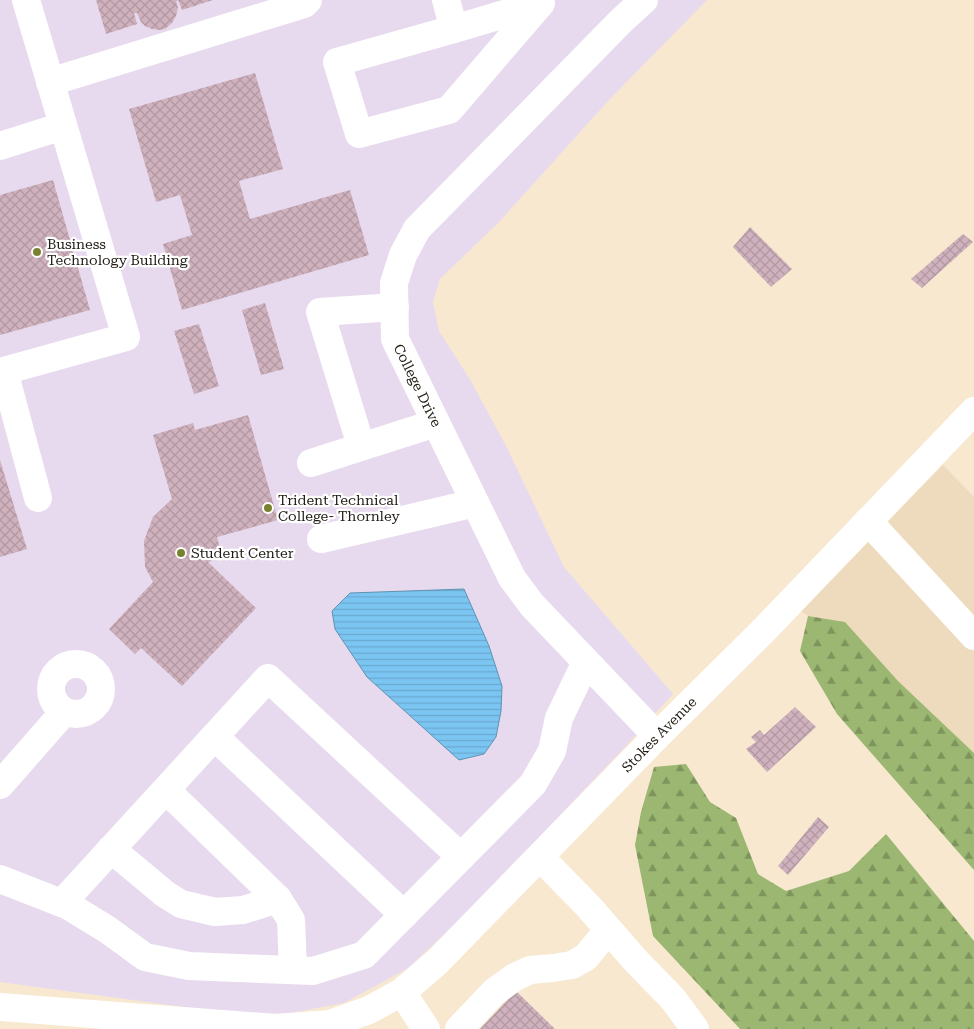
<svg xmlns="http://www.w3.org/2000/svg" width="974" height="1029" viewBox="0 0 974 1029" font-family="'Roboto Serif',serif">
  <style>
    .built { fill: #eedabc }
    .education { fill: #e8daee }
    .forest { fill: url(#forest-firs) }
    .water { fill: url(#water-rules); stroke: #6092b0 }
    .building { fill: url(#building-cross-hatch) }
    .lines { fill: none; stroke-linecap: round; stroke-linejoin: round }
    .minor { stroke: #fff; stroke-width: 28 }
    .poi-dot { fill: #79832f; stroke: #fff; stroke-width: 2 }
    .labels { text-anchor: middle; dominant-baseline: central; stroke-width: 4.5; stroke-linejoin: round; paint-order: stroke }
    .poi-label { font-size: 14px; fill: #221c14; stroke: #fff; text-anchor: start }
    .street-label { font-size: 14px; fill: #221c14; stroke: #fff }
  </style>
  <defs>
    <pattern id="forest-firs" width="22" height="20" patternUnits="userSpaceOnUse" patternTransform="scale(1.25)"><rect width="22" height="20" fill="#9bb772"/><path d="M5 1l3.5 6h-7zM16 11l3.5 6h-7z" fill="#7e945c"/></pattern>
    <pattern id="water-rules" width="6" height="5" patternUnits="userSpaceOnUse" patternTransform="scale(1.25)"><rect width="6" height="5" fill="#7bc5f3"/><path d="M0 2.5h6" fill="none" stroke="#6aa9cf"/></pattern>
    <pattern id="building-cross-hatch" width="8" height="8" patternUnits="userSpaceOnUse" patternTransform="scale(1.25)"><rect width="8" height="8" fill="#cfb2bd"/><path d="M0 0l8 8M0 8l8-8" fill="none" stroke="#b198a2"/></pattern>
  </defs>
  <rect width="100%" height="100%" fill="#f8e8cf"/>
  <!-- built -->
  <path class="built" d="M 943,465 L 974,497 L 974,753 L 898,681 L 845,622 L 808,616 L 801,611 Z"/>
  <!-- education -->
  <path class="education" d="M 0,0 L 707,0 L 610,99 L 499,222 L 440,279 L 433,302 L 439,331 L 471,381 L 507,448 L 564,567 L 673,694 L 624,748 L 471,909 L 407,969 L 344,1003 L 285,1014 L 214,1011 L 0,982 Z"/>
  <!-- forest -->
  <path class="forest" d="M 808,616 L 845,622 L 898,681 L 974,753 L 974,870 L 837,714 L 800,651 Z
    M 686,764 L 710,802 L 736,818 L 758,874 L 786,891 L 849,871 L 886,834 L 974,941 L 974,1029 L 740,1029 L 653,936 L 635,845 L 641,812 L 654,767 Z"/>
  <!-- water -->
  <path class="water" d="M 464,589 L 489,646 L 502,686 L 501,711 L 496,737 L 484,754 L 459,760 L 367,677 L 335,629 L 332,611 L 350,593 Z"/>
  <!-- building -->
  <path class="building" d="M 96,0 L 213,0 L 182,10 L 178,0 L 176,2 L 178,7 L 176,16 L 172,23 L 165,29 L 159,30 L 152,29 L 145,26 L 141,22 L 137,13 L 134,13 L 137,24 L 106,34 Z
    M 255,73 L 283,169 L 239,181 L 250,219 L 350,190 L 369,255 L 182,310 L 163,244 L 192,235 L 180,195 L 156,202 L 129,109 Z
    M 53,180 L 90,310 L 0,335 L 0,195 Z
    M 750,227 L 792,269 L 771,287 L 733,247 Z
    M 963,234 L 973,242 L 922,288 L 911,279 Z
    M 265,303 L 284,369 L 261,375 L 242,310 Z
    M 199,324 L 219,386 L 194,394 L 174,331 Z
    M 248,415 L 278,520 L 217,537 L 220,548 L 217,559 L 208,562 L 256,608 L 182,686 L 141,648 L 135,654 L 109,629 L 153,582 L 145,567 L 144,541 L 153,517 L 172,499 L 153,435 L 193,423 L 195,430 Z
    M 0,460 L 27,549 L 0,557 Z
    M 795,707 L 816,727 L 767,772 L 746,749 L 756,742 L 751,737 L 760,730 L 764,735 Z
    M 818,817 L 829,827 L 788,875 L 778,866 Z
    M 516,991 L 555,1029 L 480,1029 Z"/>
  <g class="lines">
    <!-- minor -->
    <g class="minor">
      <path d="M 446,0 L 454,29"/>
      <path id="s1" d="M 644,0 L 621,21 L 417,229 L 403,255 L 394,283 L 395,339 L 512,578 L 532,605 L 657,736"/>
      <path d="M 541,3 L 449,110 L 359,134 L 337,62 L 454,29 Z"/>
      <path d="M 50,82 L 304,4 L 308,0"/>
      <path d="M 0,146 L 63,126"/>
      <path d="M 4,371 L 38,498"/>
      <path d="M 0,372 L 126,337 L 26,0"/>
      <path d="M 361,446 L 320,312 L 395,307"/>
      <path d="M 311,463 L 436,423"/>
      <path d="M 868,521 L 974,636"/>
      <path d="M 321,539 L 475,503"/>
      <circle cx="76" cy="689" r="25"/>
      <path d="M 215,737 L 404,915"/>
      <path d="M 0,785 L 64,712"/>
      <path d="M 166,790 L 278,899 L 291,920 L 293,970"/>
      <path d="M 111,849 L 165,894 L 181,904 L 215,912 L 243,910 L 278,899"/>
      <path d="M 540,857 L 588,906 L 636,961 L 673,999 L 695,1029"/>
      <path d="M 0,879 L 69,906 L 108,930 L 145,957 L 189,966 L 313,971 L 364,955 L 533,784 L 552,751 L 559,718 L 586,662"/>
      <path d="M 62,903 L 268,678 L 461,857"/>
      <path d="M 402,992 L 426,1029"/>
      <path id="s2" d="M 0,1007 L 275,1028 L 330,1024 L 369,1010 L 402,992 L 437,962 L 657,736 L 763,631 L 974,411"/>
      <path d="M 459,1029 L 494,992 L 515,977 L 530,970 L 553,968 L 572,965 L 586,957 L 608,930"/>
    </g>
  </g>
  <!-- markers -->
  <g class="poi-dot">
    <circle cx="37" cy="252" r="5"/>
    <circle cx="268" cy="508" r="5"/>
    <circle cx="181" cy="553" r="5"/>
  </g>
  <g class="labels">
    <!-- poi labels -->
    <g class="poi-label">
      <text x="47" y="244">Business<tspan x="47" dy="16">Technology Building</tspan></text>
      <text x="278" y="500">Trident Technical<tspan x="278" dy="16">College- Thornley</tspan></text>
      <text x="191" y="553">Student Center</text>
    </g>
    <!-- street labels -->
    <g class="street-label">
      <text stroke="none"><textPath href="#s1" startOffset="489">College Drive</textPath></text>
      <text stroke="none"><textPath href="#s2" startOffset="774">Stokes Avenue</textPath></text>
    </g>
  </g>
</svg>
